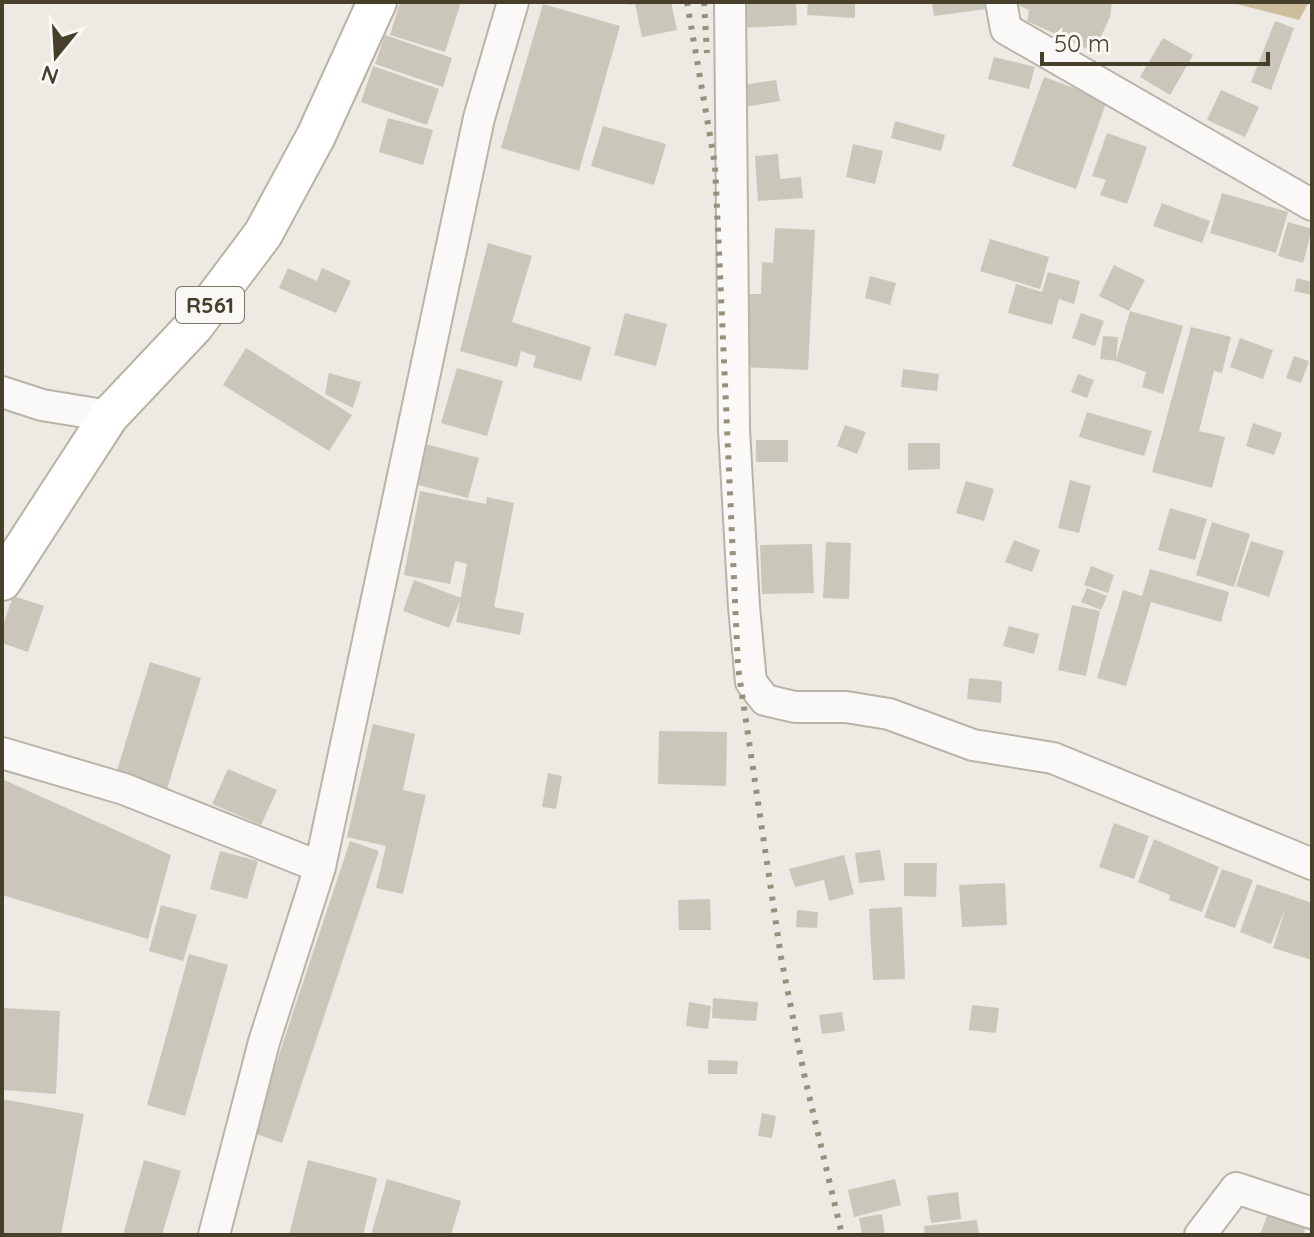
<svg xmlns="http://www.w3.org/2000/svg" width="1314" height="1237" viewBox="0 0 1314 1237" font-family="Quicksand,sans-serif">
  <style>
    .water { fill: #cebd9d }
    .building { fill: #cbc6ba }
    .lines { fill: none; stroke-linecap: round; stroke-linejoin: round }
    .minor-casing { stroke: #b7b4a8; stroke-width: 34 }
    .major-casing { stroke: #b9b3a2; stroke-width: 42 }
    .minor { stroke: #faf9f7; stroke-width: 30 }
    .major { stroke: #fff; stroke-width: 38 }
    .rail { stroke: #97907c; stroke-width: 6; stroke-dasharray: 4 8; stroke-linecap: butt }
    .labels { text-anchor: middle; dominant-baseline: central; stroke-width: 8; stroke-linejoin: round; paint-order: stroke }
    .shield { fill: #f9f8f4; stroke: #7c7767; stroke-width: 2 }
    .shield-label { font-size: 22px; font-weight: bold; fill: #46402a }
  </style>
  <rect width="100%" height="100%" fill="#eceae3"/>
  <!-- water -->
  <path class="water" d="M 1229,2 L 1309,2 L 1299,20 Z"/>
  <!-- building -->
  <path class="building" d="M 400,2 L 461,2 L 445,52 L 390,35 Z
    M 629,2 L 671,2 L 677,30 L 642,37 L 635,4 L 629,5 Z
    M 740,2 L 796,2 L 797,25 L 742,28 Z
    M 808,2 L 855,2 L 855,18 L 807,15 Z
    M 932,2 L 986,2 L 986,9 L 934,16 Z
    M 1010,2 L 1112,2 L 1110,17 L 1094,52 L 1027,21 L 1029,10 Z
    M 543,4 L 620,26 L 579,171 L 501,148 Z
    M 1275,21 L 1294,28 L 1271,90 L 1251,82 Z
    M 385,35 L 452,58 L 443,87 L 375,64 Z
    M 1163,38 L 1193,55 L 1170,95 L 1140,77 Z
    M 994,57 L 1035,67 L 1029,89 L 988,79 Z
    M 373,66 L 439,89 L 427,125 L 361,102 Z
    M 1044,77 L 1107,100 L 1076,189 L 1012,166 Z
    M 776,80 L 780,101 L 745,107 L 742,85 Z
    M 1221,90 L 1259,107 L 1245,137 L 1207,120 Z
    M 388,118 L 433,130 L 423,165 L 379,152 Z
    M 895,121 L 945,135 L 941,151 L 891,138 Z
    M 603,126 L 666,144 L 654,185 L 591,166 Z
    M 1107,133 L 1147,147 L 1127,204 L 1100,195 L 1106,180 L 1092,176 Z
    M 853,144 L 883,151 L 875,184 L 846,177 Z
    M 778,154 L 780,179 L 801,177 L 803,198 L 758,201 L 755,156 Z
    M 1222,193 L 1288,212 L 1276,253 L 1210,233 Z
    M 1162,203 L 1210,221 L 1202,243 L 1153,226 Z
    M 1288,222 L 1312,229 L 1303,263 L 1278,256 Z
    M 775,228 L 815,230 L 808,370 L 745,367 L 748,294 L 761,294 L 762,262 L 773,263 Z
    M 990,239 L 1049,257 L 1040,289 L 980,271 Z
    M 488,243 L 532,256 L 512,322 L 591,347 L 581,381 L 533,367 L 536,356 L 521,351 L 517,367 L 460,351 Z
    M 1114,265 L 1145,280 L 1129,311 L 1099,296 Z
    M 288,268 L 317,281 L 322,268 L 351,281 L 336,313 L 279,288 Z
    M 1048,272 L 1080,281 L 1074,304 L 1059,299 L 1052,325 L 1008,313 L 1016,284 L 1042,292 Z
    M 870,276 L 896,283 L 890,305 L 865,298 Z
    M 1297,278 L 1312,282 L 1312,295 L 1294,291 Z
    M 1130,311 L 1183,326 L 1163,394 L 1142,387 L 1146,372 L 1116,361 L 1100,359 L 1103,336 L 1118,337 L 1116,360 Z
    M 625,313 L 667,324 L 656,366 L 614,355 Z
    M 1081,313 L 1104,321 L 1095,346 L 1072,338 Z
    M 1191,327 L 1231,337 L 1222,373 L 1214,371 L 1199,431 L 1225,437 L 1212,488 L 1152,472 Z
    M 1240,338 L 1273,350 L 1263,379 L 1230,367 Z
    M 246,348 L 352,415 L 329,451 L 223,385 Z
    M 1294,356 L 1309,361 L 1301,383 L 1286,378 Z
    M 457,368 L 503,381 L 487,436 L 441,423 Z
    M 903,369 L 939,374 L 937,391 L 901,387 Z
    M 329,373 L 361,382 L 353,408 L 325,394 Z
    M 1078,374 L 1094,380 L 1087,398 L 1071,392 Z
    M 1087,412 L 1152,431 L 1144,456 L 1079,437 Z
    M 1253,423 L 1282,433 L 1274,455 L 1246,446 Z
    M 845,425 L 866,432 L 857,454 L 837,446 Z
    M 756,440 L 788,440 L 788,462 L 756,462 Z
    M 418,442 L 479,458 L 468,498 L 407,482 Z
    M 908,443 L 940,443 L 940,469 L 908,470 Z
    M 1070,480 L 1091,486 L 1079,533 L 1058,528 Z
    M 966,481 L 994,489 L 984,521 L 956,513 Z
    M 420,491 L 486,504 L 487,497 L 514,503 L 494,607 L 524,613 L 520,635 L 456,622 L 467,564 L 455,561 L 450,584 L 404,575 Z
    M 1170,508 L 1207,519 L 1195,560 L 1158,550 Z
    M 1212,522 L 1250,534 L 1234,587 L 1196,575 Z
    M 1014,540 L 1040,550 L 1032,572 L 1005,562 Z
    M 1251,541 L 1284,551 L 1269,597 L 1236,586 Z
    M 826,542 L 851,543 L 849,599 L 823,598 Z
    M 812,544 L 814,593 L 762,594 L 760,545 Z
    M 1091,566 L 1114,575 L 1108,593 L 1084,585 Z
    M 1150,569 L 1229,592 L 1221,622 L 1151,602 L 1126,686 L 1097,678 L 1123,590 L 1142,596 Z
    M 414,580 L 461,598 L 449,628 L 403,611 Z
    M 1087,588 L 1107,596 L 1101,610 L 1081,602 Z
    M 13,596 L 44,606 L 28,652 L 2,643 L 2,628 Z
    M 1072,605 L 1100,611 L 1086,676 L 1058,670 Z
    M 1009,626 L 1039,634 L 1034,654 L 1003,646 Z
    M 150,662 L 201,678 L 167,789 L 116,774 Z
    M 969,678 L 1002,681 L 1001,703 L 967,699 Z
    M 373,724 L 415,734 L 403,790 L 426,795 L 403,894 L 376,888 L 386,846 L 347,837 Z
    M 659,731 L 727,732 L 726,786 L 658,784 Z
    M 228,769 L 277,790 L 261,825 L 212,804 Z
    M 548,773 L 562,776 L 556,809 L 542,807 Z
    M 2,779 L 171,855 L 148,939 L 2,895 Z
    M 1114,823 L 1149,836 L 1134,879 L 1099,867 Z
    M 1154,839 L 1219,867 L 1202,912 L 1169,900 L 1170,895 L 1138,882 Z
    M 350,841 L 379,851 L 282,1143 L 253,1133 Z
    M 880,850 L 885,880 L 859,883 L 855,853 Z
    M 220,851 L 258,861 L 247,899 L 210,889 Z
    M 844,855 L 854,894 L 829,901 L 824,880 L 795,887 L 789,869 Z
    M 904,863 L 937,863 L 936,897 L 904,896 Z
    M 1222,869 L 1253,880 L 1235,928 L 1204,917 Z
    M 1005,883 L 1007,925 L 962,927 L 959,885 Z
    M 1257,884 L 1312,903 L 1312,960 L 1273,948 L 1286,907 L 1271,944 L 1240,932 Z
    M 710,899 L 711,930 L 679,930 L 678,900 Z
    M 161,905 L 197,915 L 183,961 L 149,951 Z
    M 902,907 L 905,979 L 873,980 L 869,909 Z
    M 797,910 L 818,912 L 817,928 L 796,927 Z
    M 189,954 L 228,965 L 185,1116 L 147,1105 Z
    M 713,998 L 758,1002 L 756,1021 L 712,1018 Z
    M 689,1002 L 711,1006 L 708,1029 L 686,1026 Z
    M 972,1005 L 999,1008 L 996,1033 L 969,1030 Z
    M 2,1008 L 60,1011 L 56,1094 L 2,1090 Z
    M 842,1012 L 845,1031 L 822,1034 L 819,1015 Z
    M 708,1060 L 738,1061 L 737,1074 L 708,1074 Z
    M 2,1099 L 84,1114 L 61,1235 L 2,1235 Z
    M 762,1113 L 776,1116 L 772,1138 L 758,1136 Z
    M 144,1160 L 181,1171 L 162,1235 L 123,1235 Z
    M 308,1160 L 377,1178 L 363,1235 L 289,1235 Z
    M 387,1179 L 461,1201 L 451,1235 L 371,1235 Z
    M 895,1179 L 901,1205 L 854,1217 L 848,1190 Z
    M 958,1192 L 961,1219 L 931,1223 L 927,1196 Z
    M 1269,1210 L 1307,1224 L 1303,1235 L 1260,1235 Z
    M 882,1214 L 885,1235 L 862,1235 L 859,1218 Z
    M 977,1220 L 979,1235 L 925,1235 L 924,1226 Z"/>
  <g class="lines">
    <!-- minor casing -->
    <g class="minor-casing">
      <path id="minor" d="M 730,2 L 734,429 L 744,607 L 751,682 L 765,700 L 795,707 L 846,707 L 889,714 L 973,745 L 1053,758 L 1312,864
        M 1001,2 L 1006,29 L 1312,205
        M 2,392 L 42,405 L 109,416
        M 2,753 L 124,789 L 320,867
        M 214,1235 L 264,1042 L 320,867 L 479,118 L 513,2
        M 1200,1235 L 1236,1188 L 1312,1213"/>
    </g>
    <!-- major casing -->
    <g class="major-casing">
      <path id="major" d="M 2,581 L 109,416 L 194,326 L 263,234 L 316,136 L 377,2"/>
    </g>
    <!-- minor -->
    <use href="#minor" class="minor"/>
    <!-- major -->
    <use href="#major" class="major"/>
    <!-- rail -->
    <path class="rail" d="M 687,2 L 715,165 L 738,667 L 781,957 L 804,1074 L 842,1235
      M 704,2 L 707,53"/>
  </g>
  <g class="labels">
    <!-- shield labels -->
    <rect class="shield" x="176" y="287" width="68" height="36" rx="6"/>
    <g class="shield-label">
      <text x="210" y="305">R561</text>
    </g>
  </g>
  <!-- border -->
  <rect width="1314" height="1237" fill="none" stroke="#46402a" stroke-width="8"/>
  <!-- north arrow -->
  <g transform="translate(56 56) rotate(198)" stroke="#f9f8f4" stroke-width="6" paint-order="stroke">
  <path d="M0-6L14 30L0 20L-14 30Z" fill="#46402a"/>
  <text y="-12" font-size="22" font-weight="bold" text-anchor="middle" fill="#46402a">N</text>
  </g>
  <!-- scale -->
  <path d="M1042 52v12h226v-12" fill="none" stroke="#46402a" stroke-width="4"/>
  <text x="1054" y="52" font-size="24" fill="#46402a" stroke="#f9f8f4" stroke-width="6" paint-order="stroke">50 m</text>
</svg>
